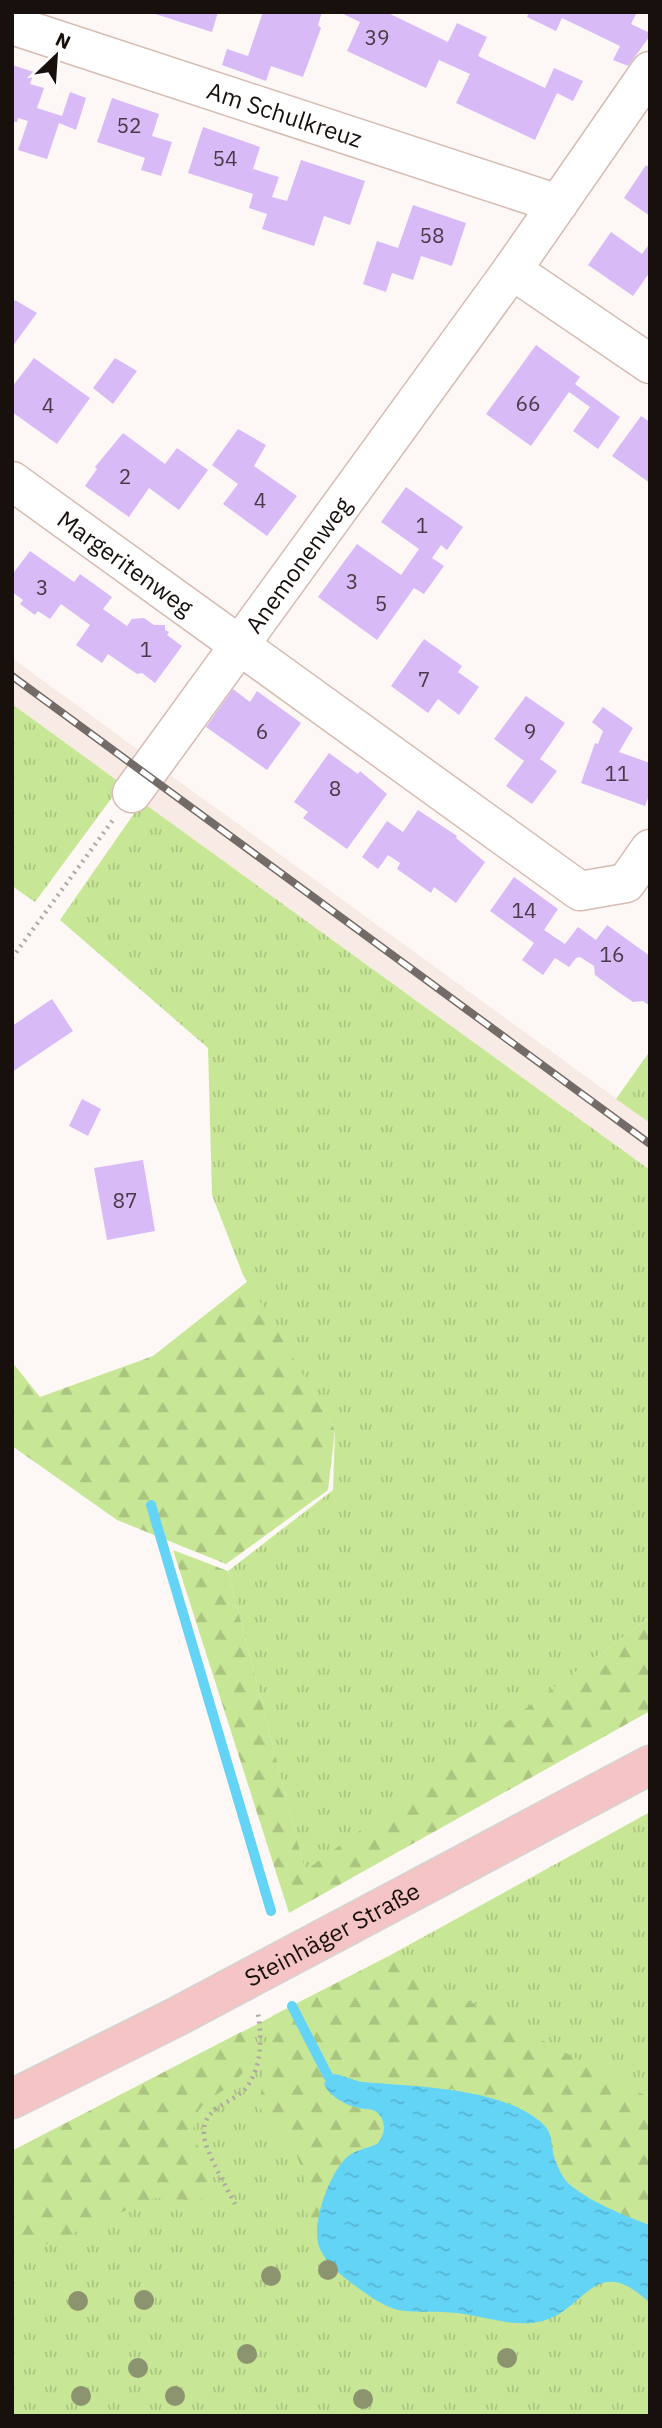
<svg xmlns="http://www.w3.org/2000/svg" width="662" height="2428" viewBox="0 0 662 2428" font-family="'IBM Plex Sans',sans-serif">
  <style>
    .built { fill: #f8ebe5 }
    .grass { fill: url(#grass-tufts) }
    .forest { fill: url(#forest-firs) }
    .water { fill: url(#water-ripples) }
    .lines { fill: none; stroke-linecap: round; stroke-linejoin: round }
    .stream { stroke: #63d4f6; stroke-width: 10 }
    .building { fill: #d8baf7 }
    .minor-casing { stroke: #d6bbb1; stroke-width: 41 }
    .major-casing { stroke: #d5d4d3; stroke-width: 41 }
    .path { stroke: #aea8a5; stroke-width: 4.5; stroke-dasharray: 2 5; stroke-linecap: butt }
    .minor { stroke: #fff; stroke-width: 38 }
    .major { stroke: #f5c4c5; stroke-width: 38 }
    .rail-casing { stroke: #726b67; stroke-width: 8 }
    .rail { stroke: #fff; stroke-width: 5; stroke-dasharray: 16; stroke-linecap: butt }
    .tree { fill: #8b936f }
    .labels { text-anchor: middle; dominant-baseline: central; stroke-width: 7; stroke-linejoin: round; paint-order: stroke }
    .number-label { font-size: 21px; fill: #483a47 }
    .street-label { font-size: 24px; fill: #18100c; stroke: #fff }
  </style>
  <defs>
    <pattern id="grass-tufts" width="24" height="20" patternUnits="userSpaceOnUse" patternTransform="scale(1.75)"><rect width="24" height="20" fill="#c8e796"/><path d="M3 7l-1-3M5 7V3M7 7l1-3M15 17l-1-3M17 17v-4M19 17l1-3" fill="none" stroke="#abc580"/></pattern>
    <pattern id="forest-firs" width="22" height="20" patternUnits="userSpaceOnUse" patternTransform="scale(1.75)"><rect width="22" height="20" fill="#c8e796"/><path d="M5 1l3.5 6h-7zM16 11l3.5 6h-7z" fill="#abc580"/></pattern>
    <pattern id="water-ripples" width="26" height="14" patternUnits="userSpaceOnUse" patternTransform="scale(1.75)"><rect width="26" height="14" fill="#63d4f6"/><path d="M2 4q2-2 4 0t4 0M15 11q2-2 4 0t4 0" fill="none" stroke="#55b5d2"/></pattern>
  </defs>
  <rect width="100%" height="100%" fill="#fdf8f5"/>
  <!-- built -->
  <path class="built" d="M 12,658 L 144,754 L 122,784 L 12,704 Z
    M 165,771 L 650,1123 L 650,1170 L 142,802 Z"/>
  <!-- grass -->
  <path class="grass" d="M 12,704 L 122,784 L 35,902 L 12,886 Z
    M 142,802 L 650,1170 L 650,1617 L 305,1872 L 228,1571 L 333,1490 L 335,1430 L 243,1275 L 212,1195 L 208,1048 L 60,920 Z
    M 650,1051 L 650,1123 L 616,1099 Z
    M 650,1812 L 650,2416 L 12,2416 L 12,2151 L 387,1957 Z"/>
  <!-- forest -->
  <path class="forest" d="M 248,1281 L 335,1430 L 328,1490 L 226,1564 L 117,1520 L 12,1446 L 12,1362 L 40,1397 L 153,1356 Z
    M 173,1550 L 228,1571 L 305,1871 L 650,1617 L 650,1711 L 289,1913 Z
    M 387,1957 L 650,2098 L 650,2225 L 623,2215 L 568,2183 L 555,2160 L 546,2127 L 517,2107 L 446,2087 L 363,2082 L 340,2075 L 357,2108 L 370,2109 L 382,2117 L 384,2133 L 377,2145 L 360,2149 L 318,2220 L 314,2240 L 310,2239 L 303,2172 L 297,2156 L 259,2107 L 272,2016 Z
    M 241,2032 L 245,2033 L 251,2038 C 253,2096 200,2087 194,2123 C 189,2149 222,2168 210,2194 L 199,2201 L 155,2198 L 12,2259 L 12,2151 Z"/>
  <!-- water -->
  <path class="water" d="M 333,2074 C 344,2075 353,2081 364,2082 C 416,2087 504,2087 544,2125 C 553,2134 551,2148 555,2160 C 558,2168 563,2178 568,2183 C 586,2200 627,2217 650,2225 L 650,2303 C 590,2247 586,2319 531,2323 C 507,2325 481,2316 457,2313 C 438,2311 418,2313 398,2310 C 383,2306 369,2296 357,2287 C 343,2277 327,2265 320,2249 C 310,2226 328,2178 344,2160 C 353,2150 366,2149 377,2144 C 386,2134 387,2119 375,2111 C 369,2108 365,2110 359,2108 C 345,2105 329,2096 324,2084 L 328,2076 Z"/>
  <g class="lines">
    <!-- stream -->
    <path class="stream" d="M 151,1505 L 271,1911
      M 292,2006 L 328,2076"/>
  </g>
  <!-- building -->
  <path class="building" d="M 149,12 L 218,12 L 212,32 Z
    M 263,12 L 322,12 L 318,25 L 321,28 L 303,77 L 271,66 L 266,81 L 222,65 L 227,49 L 248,56 Z
    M 344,12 L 386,12 L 448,42 L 457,23 L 487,37 L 478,56 L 543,87 L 545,88 L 554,68 L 583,81 L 573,101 L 557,93 L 535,140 L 456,103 L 470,74 L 439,60 L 426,88 L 347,51 L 360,22 L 343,14 Z
    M 529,12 L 637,12 L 631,24 L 650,33 L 650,36 L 628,66 L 613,60 L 620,46 L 562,18 L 556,31 L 527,17 Z
    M 12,65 L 34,72 L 30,84 L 44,88 L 37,108 L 62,116 L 70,92 L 86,98 L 76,130 L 59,123 L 47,159 L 18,150 L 28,121 L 18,118 L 17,122 L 12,121 Z
    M 112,98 L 159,114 L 152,136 L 172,142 L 161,176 L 141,170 L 145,158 L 97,142 Z
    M 203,127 L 260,147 L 253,169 L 279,177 L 272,197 L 287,201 L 301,160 L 365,181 L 350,225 L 324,216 L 314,246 L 262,229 L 267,214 L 249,208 L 253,194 L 188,173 Z
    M 646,165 L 650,168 L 650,216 L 624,198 Z
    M 413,205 L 466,223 L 452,266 L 421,256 L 413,280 L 392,273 L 386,292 L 363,284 L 377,241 L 398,248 Z
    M 611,232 L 642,254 L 650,243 L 650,272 L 633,296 L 588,265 Z
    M 15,300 L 37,313 L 12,347 L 12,304 Z
    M 536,345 L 580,377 L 575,384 L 620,417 L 598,449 L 573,431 L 590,407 L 569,392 L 531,446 L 486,414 Z
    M 34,358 L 90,398 L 57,444 L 12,412 L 12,387 Z
    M 115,358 L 137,371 L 113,404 L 93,388 Z
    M 641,416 L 650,422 L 650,483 L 612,456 Z
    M 238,429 L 266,445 L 254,466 L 297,496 L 267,536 L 223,504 L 238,484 L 212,465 Z
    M 123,433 L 165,464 L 177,448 L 208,470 L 179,510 L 149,488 L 129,517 L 85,486 L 97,469 L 95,467 Z
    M 406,487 L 463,527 L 447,550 L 441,545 L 432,558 L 444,566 L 424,594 L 414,588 L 377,640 L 318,597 L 357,544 L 401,575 L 419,549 L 381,522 Z
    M 30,551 L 74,582 L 80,574 L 112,597 L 103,609 L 127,626 L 132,619 L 144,618 L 154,625 L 165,625 L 165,630 L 169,632 L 167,635 L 182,646 L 155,683 L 142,673 L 137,674 L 108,654 L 102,663 L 76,645 L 90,625 L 61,604 L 50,619 L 38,611 L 35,615 L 20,604 L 23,600 L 12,592 L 12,575 Z
    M 424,639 L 462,666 L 458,672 L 479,687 L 459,715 L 438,699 L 428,713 L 391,686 Z
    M 233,689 L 250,702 L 257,691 L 301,723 L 267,770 L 206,727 Z
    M 526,696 L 565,723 L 540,759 L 557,771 L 532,804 L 506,786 L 524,761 L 494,739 Z
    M 603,707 L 633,728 L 619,752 L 650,763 L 650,793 L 645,806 L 581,783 L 595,743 L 598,744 L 603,731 L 592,722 Z
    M 329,753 L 358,774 L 360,771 L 387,794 L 347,849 L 303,818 L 308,812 L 294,802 Z
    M 418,810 L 457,836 L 456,838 L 485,862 L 456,903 L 434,887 L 431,893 L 397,869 L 400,863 L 388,855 L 378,869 L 362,857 L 387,821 L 403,832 Z
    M 514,877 L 558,909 L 544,930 L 565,944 L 578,927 L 596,940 L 607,925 L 650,956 L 650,1006 L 643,1001 L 633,1002 L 614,989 L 595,975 L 594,966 L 580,957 L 576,958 L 569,967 L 555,958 L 543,975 L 522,960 L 534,943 L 490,911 Z
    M 52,999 L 73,1031 L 12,1072 L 12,1026 Z
    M 82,1099 L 101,1109 L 88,1136 L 69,1126 Z
    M 143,1160 L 155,1231 L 107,1240 L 94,1168 Z"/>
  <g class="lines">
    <!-- minor casing -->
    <g class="minor-casing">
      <g id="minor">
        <path id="s1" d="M 12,25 L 558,204"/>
        <path d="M 512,270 L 650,364"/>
        <path id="s2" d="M 12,481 L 580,891 L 626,883 L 650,849"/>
        <path id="s3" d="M 132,793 L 512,270 L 650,71"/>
      </g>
    </g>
    <!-- major casing -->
    <g class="major-casing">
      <g id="major">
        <path id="s4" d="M 12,2099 L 176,2017 L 650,1765"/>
      </g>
    </g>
    <!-- path -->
    <path class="path" d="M 12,958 L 113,820
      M 235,2204 C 227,2188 204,2150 204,2134 C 202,2107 232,2104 246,2088 C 262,2067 262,2038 258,2014"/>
    <!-- minor -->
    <use href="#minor" class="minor"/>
    <!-- major -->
    <use href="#major" class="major"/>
    <!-- rail casing -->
    <g class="rail-casing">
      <path id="rail" d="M 12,676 L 650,1144"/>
    </g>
    <!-- rail -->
    <use href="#rail" class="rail"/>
  </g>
  <!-- trees -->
  <g class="tree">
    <circle cx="328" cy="2270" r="10"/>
    <circle cx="271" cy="2276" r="10"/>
    <circle cx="144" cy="2300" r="10"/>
    <circle cx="78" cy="2301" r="10"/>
    <circle cx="247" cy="2354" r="10"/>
    <circle cx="507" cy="2358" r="10"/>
    <circle cx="138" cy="2368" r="10"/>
    <circle cx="81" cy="2396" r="10"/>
    <circle cx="175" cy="2396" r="10"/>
    <circle cx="363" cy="2399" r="10"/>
  </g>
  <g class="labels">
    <!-- number labels -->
    <g class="number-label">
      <text x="377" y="37">39</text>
      <text x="129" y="125">52</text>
      <text x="225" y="158">54</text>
      <text x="432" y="235">58</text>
      <text x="528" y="403">66</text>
      <text x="48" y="405">4</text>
      <text x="125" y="476">2</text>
      <text x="260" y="500">4</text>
      <text x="422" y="525">1</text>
      <text x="352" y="581">3</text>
      <text x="42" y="587">3</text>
      <text x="381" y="603">5</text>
      <text x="146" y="649">1</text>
      <text x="424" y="679">7</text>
      <text x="262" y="731">6</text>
      <text x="530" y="731">9</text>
      <text x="617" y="773">11</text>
      <text x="335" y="788">8</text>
      <text x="524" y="910">14</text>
      <text x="612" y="954">16</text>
      <text x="125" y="1200">87</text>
    </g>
    <!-- street labels -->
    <g class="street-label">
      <text stroke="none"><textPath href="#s1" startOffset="287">Am Schulkreuz</textPath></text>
      <text stroke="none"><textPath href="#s2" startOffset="140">Margeritenweg</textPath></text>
      <text stroke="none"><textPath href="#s3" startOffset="282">Anemonenweg</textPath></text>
      <text stroke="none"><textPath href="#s4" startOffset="360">Steinhäger Straße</textPath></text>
    </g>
  </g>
  <!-- border -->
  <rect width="662" height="2428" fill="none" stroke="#18100c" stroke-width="28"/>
  <!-- north arrow -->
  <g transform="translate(56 56) rotate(25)" stroke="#ffffff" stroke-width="5" paint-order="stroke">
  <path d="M0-5L12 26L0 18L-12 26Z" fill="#18100c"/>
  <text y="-10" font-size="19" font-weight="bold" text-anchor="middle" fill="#18100c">N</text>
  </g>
</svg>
